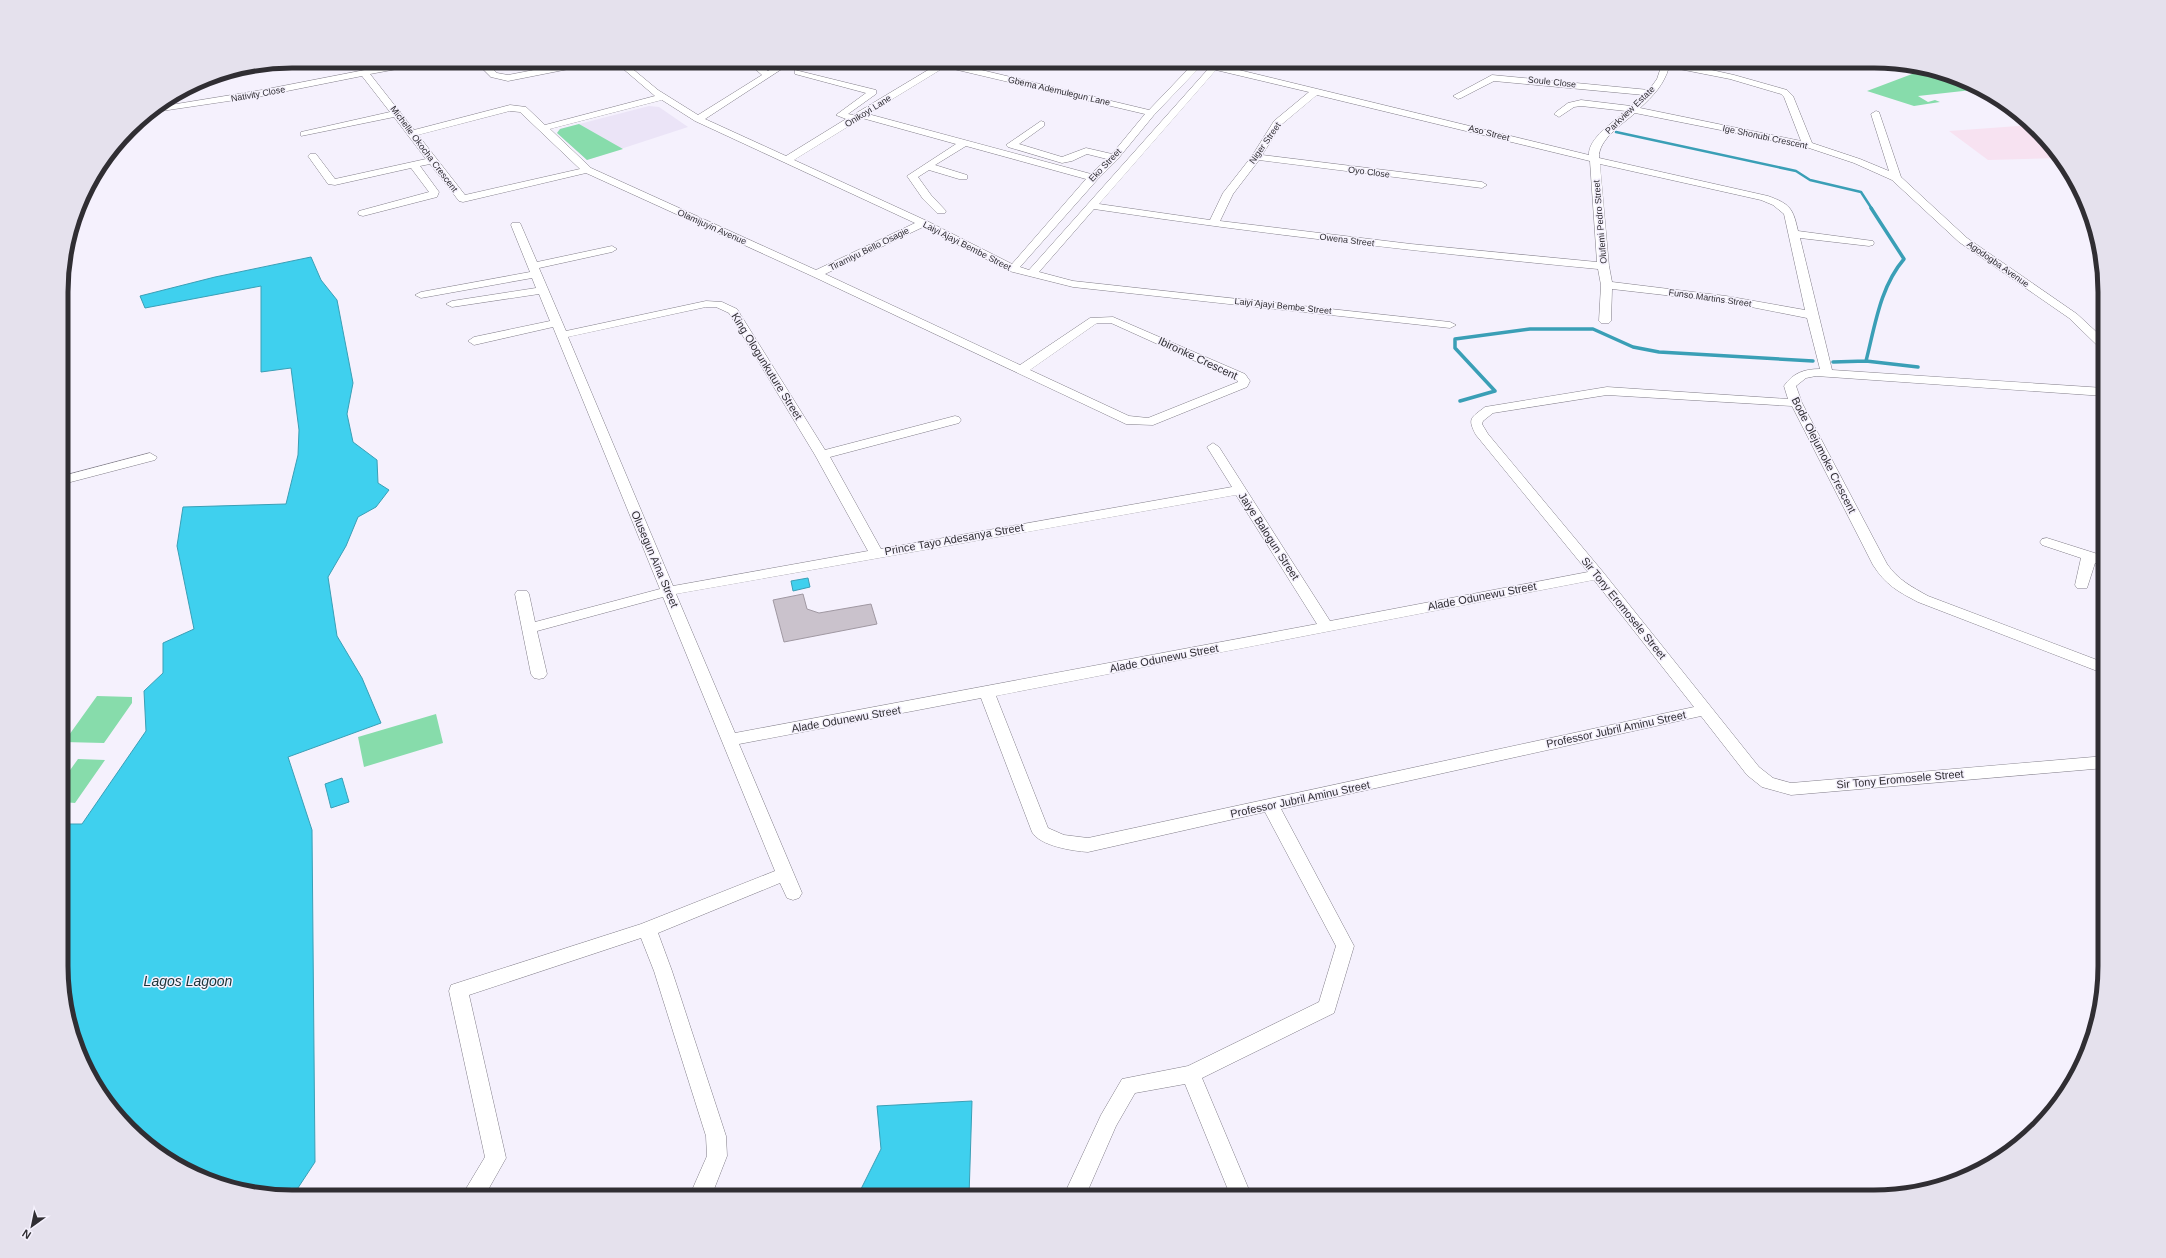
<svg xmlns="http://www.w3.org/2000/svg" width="2166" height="1258" viewBox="0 0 2166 1258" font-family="Helvetica,sans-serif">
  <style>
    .commercial { fill: #f7e2f1 }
    .built { fill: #ebe4f7 }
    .green { fill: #87dcab }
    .water { fill: #3fd0ee; stroke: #3a9fb6 }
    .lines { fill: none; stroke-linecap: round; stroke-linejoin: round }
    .stream-far1 { stroke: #3a9fb6; stroke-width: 2.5 }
    .stream { stroke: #3a9fb6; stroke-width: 3.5 }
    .building { fill: #cac2cc; stroke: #a098a2 }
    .minor-casing { stroke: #827e89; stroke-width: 1 }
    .minor { fill: #fff; fill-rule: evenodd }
    .labels { text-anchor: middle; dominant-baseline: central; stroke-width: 3; stroke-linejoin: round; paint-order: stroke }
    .far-street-label { font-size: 9px; fill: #302e33; stroke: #f5f1fd }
    .street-label { font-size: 11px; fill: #302e33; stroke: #f5f1fd }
    .near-water-label { font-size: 14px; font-style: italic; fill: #1b3338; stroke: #f5f1fd }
    .rim { fill: none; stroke: #302e33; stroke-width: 5 }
  </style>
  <rect width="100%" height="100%" fill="#f5f1fd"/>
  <!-- commercial -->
  <path class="commercial" d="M 2032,125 L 2061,158 L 1988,160 L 1949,131 Z"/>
  <!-- built -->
  <path class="built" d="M 649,106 L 659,107 L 688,127 L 587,160 L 557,133 L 560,129 Z"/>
  <!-- green -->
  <path class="green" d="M 1928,68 L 1942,74 L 1937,76 L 1981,89 L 1918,96 L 1928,102 L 1935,100 L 1940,102 L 1914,106 L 1867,91 Z
    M 579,124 L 623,149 L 587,160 L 557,133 L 560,129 Z
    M 97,696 L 132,697 L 132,703 L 104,743 L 64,742 Z
    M 436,714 L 443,743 L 364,767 L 358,737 Z
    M 78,759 L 105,760 L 75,803 L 63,802 L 63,780 Z"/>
  <!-- water -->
  <path class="water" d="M 311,257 L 321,280 L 337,300 L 353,383 L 347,414 L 353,442 L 377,460 L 378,483 L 389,490 L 376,507 L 358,517 L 346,546 L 328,577 L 337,636 L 362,678 L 381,723 L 288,757 L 312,830 L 315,1162 L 292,1197 L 232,1189 L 177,1166 L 140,1139 L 100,1094 L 73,1040 L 63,996 L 63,824 L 82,824 L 146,731 L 144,691 L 163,673 L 163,643 L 194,629 L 177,546 L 183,507 L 286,504 L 298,455 L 299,430 L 291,368 L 261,372 L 261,286 L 145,308 L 140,296 L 215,277 Z
    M 808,578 L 810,587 L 793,591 L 791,581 Z
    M 342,778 L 349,802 L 331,808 L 325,784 Z
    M 972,1101 L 969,1197 L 857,1197 L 881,1149 L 877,1106 Z"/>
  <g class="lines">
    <!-- stream-far1 -->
    <path class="stream-far1" d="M 1616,132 L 1796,171 L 1810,180 L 1861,192 L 1872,209"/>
    <!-- stream -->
    <path class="stream" d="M 1866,361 C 1875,326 1880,287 1904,259 L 1871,208
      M 1833,362 L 1866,361 L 1918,367
      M 1460,401 L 1495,391 L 1455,348 L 1455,339 L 1530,329 L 1593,329 L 1633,347 L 1659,352 L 1813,361"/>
  </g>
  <!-- building -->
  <path class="building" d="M 803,594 L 807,609 L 819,613 L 871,604 L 877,624 L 784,642 L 773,600 Z"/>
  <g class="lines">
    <!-- minor casing -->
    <g class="minor-casing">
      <path id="minor" d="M 411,61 L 428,61 L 424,64 L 370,74 L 414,130 L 510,105 L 526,107 L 545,125 L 655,96 L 614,61 L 623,61 L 658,90 L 698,115 L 762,75 L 746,61 L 755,61 L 768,71 L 784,61 L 794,61 L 705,119 L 786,156 L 846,119 L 836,115 L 866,93 L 795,74 L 795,70 L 876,90 L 876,94 L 848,114 L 853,115 L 943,61 L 953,61 L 952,63 L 1149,110 L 1193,64 L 1187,61 L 1202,61 L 1589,155 C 1588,138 1614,122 1626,111 L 1581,106 L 1574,107 L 1559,117 L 1554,114 L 1556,112 L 1568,103 L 1581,100 L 1631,106 L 1644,95 L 1494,81 L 1461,98 L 1458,99 L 1453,96 L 1492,75 L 1649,90 L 1657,79 L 1663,61 L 1671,61 L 1734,75 L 1787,90 L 1793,96 L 1812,143 L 1860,159 L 1889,171 L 1871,114 L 1876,111 L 1879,112 L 1901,177 L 1967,238 L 2077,314 L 2104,339 L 2104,348 L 2100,348 L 2069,318 L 1959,242 L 1892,180 L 1854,163 L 1806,147 L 1635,113 C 1623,124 1598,139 1599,158 L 1768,196 C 1790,204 1793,208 1798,231 L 1873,241 L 1874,243 L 1873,245 L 1869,246 L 1800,238 L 1832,370 L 2104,388 L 2104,396 L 1816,376 L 1806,378 L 1796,386 L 1802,403 L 1887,564 C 1898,580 1912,587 1928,596 L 2105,663 L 2105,674 L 1918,602 C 1897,591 1886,585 1873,565 L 1792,406 L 1607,395 L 1493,413 L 1483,421 L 1482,424 L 1488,434 L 1603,572 L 1759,767 L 1773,778 L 1791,783 L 2105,756 L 2105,768 L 1791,795 L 1762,787 L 1747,775 L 1701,716 L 1281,809 L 1354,946 L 1334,1013 L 1202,1078 L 1252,1197 L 1231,1197 L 1185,1084 L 1135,1093 L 1116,1126 L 1085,1197 L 1063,1197 L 1101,1115 L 1122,1079 L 1188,1066 L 1319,1002 L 1336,946 L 1265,812 L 1088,852 C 1073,851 1040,846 1032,832 L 981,698 L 739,744 L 802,893 L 799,898 L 793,900 L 787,898 L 780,883 L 658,933 L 672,971 L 726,1136 L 727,1156 L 711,1197 L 689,1197 L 707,1156 L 706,1136 L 654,971 L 641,938 L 469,995 L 506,1158 L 484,1197 L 461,1197 L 485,1157 L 449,991 L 451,985 L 641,924 L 775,871 L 663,597 L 537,631 L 547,674 L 544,678 L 539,679 L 534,678 L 531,674 L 515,594 L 517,591 L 527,591 L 529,594 L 535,622 L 660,589 L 553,327 L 474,345 L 468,341 L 474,337 L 550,321 L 539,294 L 452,307 L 446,304 L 452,301 L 536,288 L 532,278 L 421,298 L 415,295 L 421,292 L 530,272 L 511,225 L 512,223 L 520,223 L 521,225 L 537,262 L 612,246 L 617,249 L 612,252 L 539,268 L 566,331 L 706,301 L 722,302 L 737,309 L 825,450 L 955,416 L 959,417 L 961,420 L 959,423 L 830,457 L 881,549 L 1232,487 L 1207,447 L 1213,443 L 1219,447 L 1330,621 L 1588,572 L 1476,435 C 1467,418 1471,418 1485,407 L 1607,387 L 1788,399 L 1784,386 C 1793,373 1804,369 1820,369 L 1807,318 L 1726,302 L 1612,289 L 1611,321 L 1609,323 L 1601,323 L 1599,321 L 1601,285 L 1598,269 C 1429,253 1261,234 1094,209 L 1039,272 L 1073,281 L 1450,322 L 1456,325 L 1450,328 L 1073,287 L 1009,271 L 923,227 L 825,274 L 1020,365 L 1090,318 L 1113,317 L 1245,374 L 1250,381 L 1247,387 L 1153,425 L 1126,424 L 812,276 L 586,173 L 463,202 L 459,201 L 430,164 L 420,166 L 439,192 L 437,197 L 363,216 L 359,215 L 358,213 L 359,211 L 429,192 L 411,168 L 335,185 L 328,184 L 308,156 L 310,154 L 316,154 L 335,179 L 426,159 L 394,117 L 301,136 L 301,132 L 390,112 L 362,76 L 262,96 L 148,113 L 158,107 L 262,90 ZM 1201,66 L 1209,68 L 1029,270 L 1020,267 L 1097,180 L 1117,160 L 1154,115 ZM 945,67 L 1145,114 L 1112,154 L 1086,148 L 1062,157 L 1019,144 L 1044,126 L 1044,122 L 1041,121 L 1006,145 L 1008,147 L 1062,163 L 1072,161 L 1087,154 L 1107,159 L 1091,174 L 868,114 ZM 1669,67 L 1730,79 L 1781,94 L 1784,97 L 1801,141 L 1640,108 C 1653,96 1664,85 1669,67 ZM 1216,70 L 1309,92 L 1274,121 L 1252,156 L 1223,193 L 1210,220 L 1099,204 ZM 1317,95 L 1590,161 L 1597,262 L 1411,244 L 1220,221 L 1233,194 L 1259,160 L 1482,188 L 1487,185 L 1482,182 L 1262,155 L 1281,125 ZM 662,100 L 695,121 L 915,223 L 816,270 L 591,168 L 550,129 ZM 510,111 L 520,112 L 580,169 L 465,195 L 418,135 ZM 862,118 L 956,144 L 907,176 L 923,199 L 937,213 L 945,213 L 946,211 L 931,195 L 918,177 L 929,170 L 959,179 L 967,179 L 967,175 L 935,165 L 966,146 L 1086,179 L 1012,264 L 927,221 L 794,160 ZM 1600,164 L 1761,200 L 1773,205 L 1784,214 L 1805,310 L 1726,296 L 1612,282 L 1609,266 ZM 706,307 L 716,307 L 729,313 L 815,455 L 868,551 L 673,586 L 568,337 ZM 1097,323 L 1111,323 L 1237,380 L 1238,382 L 1148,418 L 1129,416 L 1030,370 ZM 1236,495 L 1317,624 L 735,733 L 676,594 ZM 1594,580 L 1694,707 L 1088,838 L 1064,835 L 1048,828 L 996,696 Z
        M 475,61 L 484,61 L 497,73 L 508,75 L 581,61 L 598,61 L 594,64 L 508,81 L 491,77 Z
        M 150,453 L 157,457 L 155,460 L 63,484 L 63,476 Z
        M 2047,538 L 2104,556 L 2104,565 L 2095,563 L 2087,588 L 2077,588 L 2075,585 L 2081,558 L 2042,545 L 2040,542 L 2042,539 Z"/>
    </g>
    <!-- minor -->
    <use href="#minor" class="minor"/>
  </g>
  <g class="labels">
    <!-- far-street labels -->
    <g class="far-street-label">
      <text transform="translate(1552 82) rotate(6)">Soule Close</text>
      <text transform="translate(1059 91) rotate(13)">Gbema Ademulegun Lane</text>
      <text transform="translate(258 94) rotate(-10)">Nativity Close</text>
      <text transform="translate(1630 110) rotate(-44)">Parkview Estate</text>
      <text transform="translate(868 111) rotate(-32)">Onikoyi Lane</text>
      <text transform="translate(1489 133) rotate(14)">Aso Street</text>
      <text transform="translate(1765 137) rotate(12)">Ige Shonubi Crescent</text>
      <text transform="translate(1265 143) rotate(-55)">Niger Street</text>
      <text transform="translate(424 149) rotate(53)">Michelle Okocha Crescent</text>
      <text transform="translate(1105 165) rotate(-46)">Eko Street</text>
      <text transform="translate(1369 172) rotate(7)">Oyo Close</text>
      <text transform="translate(1600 222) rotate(-95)">Olufemi Pedro Street</text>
      <text transform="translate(712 227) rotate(24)">Olamijuyin Avenue</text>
      <text transform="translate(1347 240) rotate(7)">Owena Street</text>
      <text transform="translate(967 246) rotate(27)">Laiyi Ajayi Bembe Street</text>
      <text transform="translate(869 249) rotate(-26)">Tiramiyu Bello Osagie</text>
      <text transform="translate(1998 264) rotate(35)">Agodogba Avenue</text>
      <text transform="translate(1710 298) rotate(8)">Funso Martins Street</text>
      <text transform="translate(1283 306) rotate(6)">Laiyi Ajayi Bembe Street</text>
    </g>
    <!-- street labels -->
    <g class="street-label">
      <text transform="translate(1198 358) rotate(25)">Ibironke Crescent</text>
      <text transform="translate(767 366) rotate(58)">King Ologunkuture Street</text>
      <text transform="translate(1824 455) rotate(63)">Bode Olejumoke Crescent</text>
      <text transform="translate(1269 536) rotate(57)">Jaiye Balogun Street</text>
      <text transform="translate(954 539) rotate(-10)">Prince Tayo Adesanya Street</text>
      <text transform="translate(655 559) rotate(67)">Olusegun Aina Street</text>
      <text transform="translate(1482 596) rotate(-11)">Alade Odunewu Street</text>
      <text transform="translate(1624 608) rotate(51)">Sir Tony Eromosele Street</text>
      <text transform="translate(1164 658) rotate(-11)">Alade Odunewu Street</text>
      <text transform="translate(846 719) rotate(-10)">Alade Odunewu Street</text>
      <text transform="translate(1616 729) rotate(-12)">Professor Jubril Aminu Street</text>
      <text transform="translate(1900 779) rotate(-5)">Sir Tony Eromosele Street</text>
      <text transform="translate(1300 799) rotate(-12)">Professor Jubril Aminu Street</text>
    </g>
    <!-- near-water labels -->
    <g class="near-water-label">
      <text x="188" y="981">Lagos Lagoon</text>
    </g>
  </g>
  <!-- crop -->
  <path d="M0 0H2166V1258H0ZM292 68H1874A224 224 0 0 1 2098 292V966A224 224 0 0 1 1874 1190H292A224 224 0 0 1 68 966V292A224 224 0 0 1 292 68Z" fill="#e5e1ed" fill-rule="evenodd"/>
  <path class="rim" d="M292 68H1874A224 224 0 0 1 2098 292V966A224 224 0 0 1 1874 1190H292A224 224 0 0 1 68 966V292A224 224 0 0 1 292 68Z"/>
  <!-- north arrow -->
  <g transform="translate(32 1226) rotate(213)" stroke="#f5f1fd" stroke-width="3" paint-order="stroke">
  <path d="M0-3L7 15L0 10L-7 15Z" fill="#302e33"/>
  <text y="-6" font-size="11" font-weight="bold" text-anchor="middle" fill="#302e33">N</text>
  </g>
</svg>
